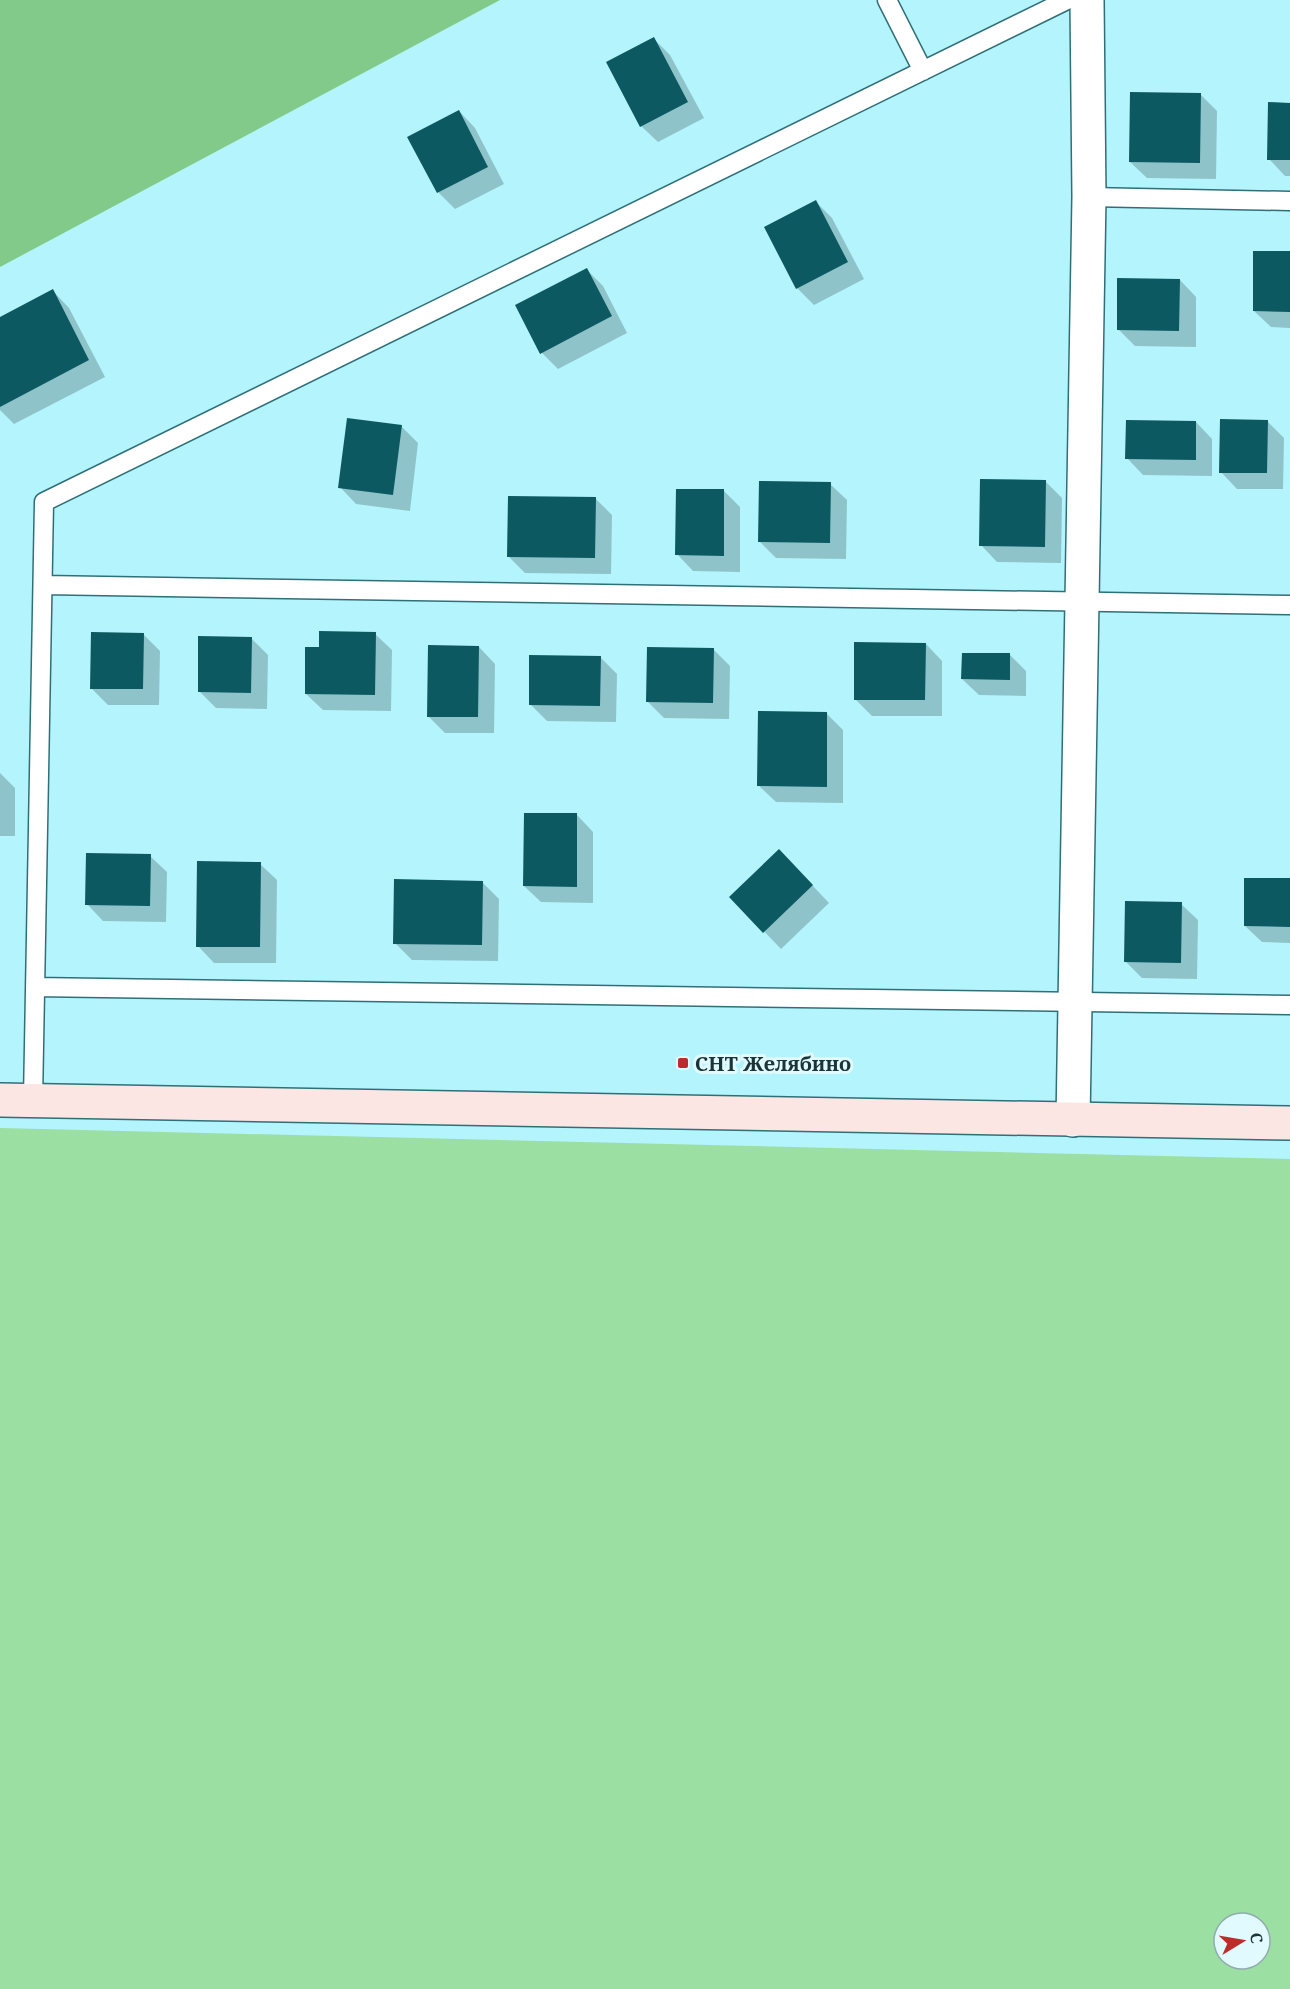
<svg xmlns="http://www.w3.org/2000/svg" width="1290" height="1989" viewBox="0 0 1290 1989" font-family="'Noto Serif',serif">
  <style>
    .green { fill: #9be0a2; fill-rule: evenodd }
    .forest { fill: #82ca8a }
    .shadow { fill: #0003 }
    .building { fill: #0c5962 }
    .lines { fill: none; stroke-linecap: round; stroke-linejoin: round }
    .lane-casing { stroke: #2f6f78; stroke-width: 21 }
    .street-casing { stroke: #2f6f78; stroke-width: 36 }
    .secondary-casing { stroke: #2f6f78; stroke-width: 36 }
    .lane { stroke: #fff; stroke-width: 18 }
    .street { stroke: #fff; stroke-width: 33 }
    .secondary { stroke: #fbe6e3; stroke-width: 33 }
    .poi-dot { fill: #bb2d2a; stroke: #e1fafd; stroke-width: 2 }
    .labels { text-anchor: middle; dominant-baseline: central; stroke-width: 6; stroke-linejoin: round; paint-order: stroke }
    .poi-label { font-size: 20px; font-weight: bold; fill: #1a3438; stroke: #e1fafd; text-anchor: start }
  </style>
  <rect width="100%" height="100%" fill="#b3f4fd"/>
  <!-- green -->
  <path class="green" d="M 0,1128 L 1290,1159 L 1290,1989 L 0,1989 ZM 1224,1923 L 1260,1923 L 1260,1959 L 1224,1959 Z"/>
  <!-- forest -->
  <path class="forest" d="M 0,0 L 500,0 L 0,267 Z"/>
  <!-- shadow -->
  <path class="shadow" d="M 653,38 L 670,55 L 704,118 L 658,142 L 641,126 Z
    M 1200,94 L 1217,111 L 1216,179 L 1147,178 L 1130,162 Z
    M 1290,104 L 1290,176 L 1285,176 L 1269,159 Z
    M 459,111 L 475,128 L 504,184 L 455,209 L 439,193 L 410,137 Z
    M 816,202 L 832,218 L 864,279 L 814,305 L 797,288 Z
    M 1290,253 L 1290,328 L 1271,327 L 1254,311 Z
    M 586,269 L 603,286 L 627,333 L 558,369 L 542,353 Z
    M 1180,280 L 1196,297 L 1196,347 L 1135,346 L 1118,329 Z
    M 53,291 L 69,308 L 105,377 L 14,424 L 0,410 L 0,319 Z
    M 1267,421 L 1284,438 L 1283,489 L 1237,489 L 1221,472 Z
    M 1196,422 L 1212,439 L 1212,476 L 1143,475 L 1127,458 Z
    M 401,426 L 418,443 L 410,511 L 356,504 L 340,487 Z
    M 1045,481 L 1062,498 L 1061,563 L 997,562 L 981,545 Z
    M 830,484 L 847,500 L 846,559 L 776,558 L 760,542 Z
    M 724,491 L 740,507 L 740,572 L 693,571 L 677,554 Z
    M 595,498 L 612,515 L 611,574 L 525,573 L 508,556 Z
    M 143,634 L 160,651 L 159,705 L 108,705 L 91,688 Z
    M 375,634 L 392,650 L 391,711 L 323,710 L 306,694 L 320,649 Z
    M 251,638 L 268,655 L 267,709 L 216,708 L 199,691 Z
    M 926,644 L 942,661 L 942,716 L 872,716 L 855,699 Z
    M 479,647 L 495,664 L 494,733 L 445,733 L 428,716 Z
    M 713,649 L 730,666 L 729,719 L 664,718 L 647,701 Z
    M 1010,655 L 1026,671 L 1026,696 L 979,695 L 962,679 Z
    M 600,657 L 617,674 L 616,722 L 547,721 L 530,704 Z
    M 827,714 L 843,730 L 843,803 L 776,802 L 759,786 Z
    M 0,773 L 15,788 L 15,836 L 0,836 Z
    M 577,815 L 593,832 L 593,903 L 541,902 L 524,886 Z
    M 150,856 L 167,872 L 166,922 L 103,921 L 87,904 Z
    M 260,864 L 277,880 L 276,963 L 214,963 L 198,946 Z
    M 796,868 L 829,903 L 781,949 L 731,897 Z
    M 1290,880 L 1290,943 L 1262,942 L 1245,926 Z
    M 482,882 L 499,899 L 498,961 L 412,960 L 395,943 Z
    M 1181,904 L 1198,920 L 1197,979 L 1142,978 L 1125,961 Z"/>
  <!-- building -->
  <path class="building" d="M 654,37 L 688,102 L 640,127 L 606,62 Z
    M 1130,92 L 1201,93 L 1200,163 L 1129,162 Z
    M 1268,102 L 1290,103 L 1290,160 L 1267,160 Z
    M 459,110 L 488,167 L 437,193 L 407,137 Z
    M 816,200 L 848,262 L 796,289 L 764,227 Z
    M 1253,251 L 1290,251 L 1290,312 L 1253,311 Z
    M 587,268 L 612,316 L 540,354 L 515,305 Z
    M 1117,278 L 1180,279 L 1179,331 L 1117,330 Z
    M 53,289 L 89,360 L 0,407 L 0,317 Z
    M 347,418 L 402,425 L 393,495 L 338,488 Z
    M 1220,419 L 1268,420 L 1267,473 L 1219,473 Z
    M 1126,420 L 1196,421 L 1196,460 L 1125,459 Z
    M 980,479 L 1046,480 L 1045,547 L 979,546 Z
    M 759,481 L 831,482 L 830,543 L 758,542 Z
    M 676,489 L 724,489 L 724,556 L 675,555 Z
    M 508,496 L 596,497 L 595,558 L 507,557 Z
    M 319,631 L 376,632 L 375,695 L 305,694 L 305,647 L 319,647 Z
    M 91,632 L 144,633 L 143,689 L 90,689 Z
    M 198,636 L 252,637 L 251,693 L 198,692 Z
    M 854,642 L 926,643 L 925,700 L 854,700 Z
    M 428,645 L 479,646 L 478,717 L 427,717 Z
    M 647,647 L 714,648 L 713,703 L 646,702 Z
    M 962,653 L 1010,653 L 1010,680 L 961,679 Z
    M 529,655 L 601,656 L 600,706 L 529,705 Z
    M 758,711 L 827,712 L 827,787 L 757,786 Z
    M 524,813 L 577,813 L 577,887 L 523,886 Z
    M 779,849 L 813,885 L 763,933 L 729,897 Z
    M 86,853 L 151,854 L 150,906 L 85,905 Z
    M 197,861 L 261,862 L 260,947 L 196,947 Z
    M 1244,878 L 1290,878 L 1290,927 L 1244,926 Z
    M 394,879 L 483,881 L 482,945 L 393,944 Z
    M 1125,901 L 1182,902 L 1181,963 L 1124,962 Z"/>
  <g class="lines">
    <!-- lane casing -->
    <g class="lane-casing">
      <path id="lane" d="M 887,0 L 923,71
        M 1089,197 L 1290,201
        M 43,585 L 1290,605
        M 35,987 L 1290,1005
        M 33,1100 L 44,502 L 1067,0"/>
    </g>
    <!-- street casing -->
    <g class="street-casing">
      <path id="street" d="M 1073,1120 L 1089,197 L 1087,0"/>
    </g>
    <!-- secondary casing -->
    <g class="secondary-casing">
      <path id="secondary" d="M 0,1100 L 1290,1123"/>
    </g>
    <!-- lane -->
    <use href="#lane" class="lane"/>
    <!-- street -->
    <use href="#street" class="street"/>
    <!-- secondary -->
    <use href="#secondary" class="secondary"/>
  </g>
  <!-- markers -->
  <rect class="poi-dot" x="677" y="1057" width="12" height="12" rx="3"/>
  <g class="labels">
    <!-- poi labels -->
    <g class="poi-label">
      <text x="695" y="1063">СНТ Желябино</text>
    </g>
  </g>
  <!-- north arrow -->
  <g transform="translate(1242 1941) rotate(79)"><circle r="28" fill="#e1fafd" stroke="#91abae" stroke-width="1.5"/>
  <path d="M0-4.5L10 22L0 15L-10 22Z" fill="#bb2d2a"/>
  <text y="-9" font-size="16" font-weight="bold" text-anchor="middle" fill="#1a3438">С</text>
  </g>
</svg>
